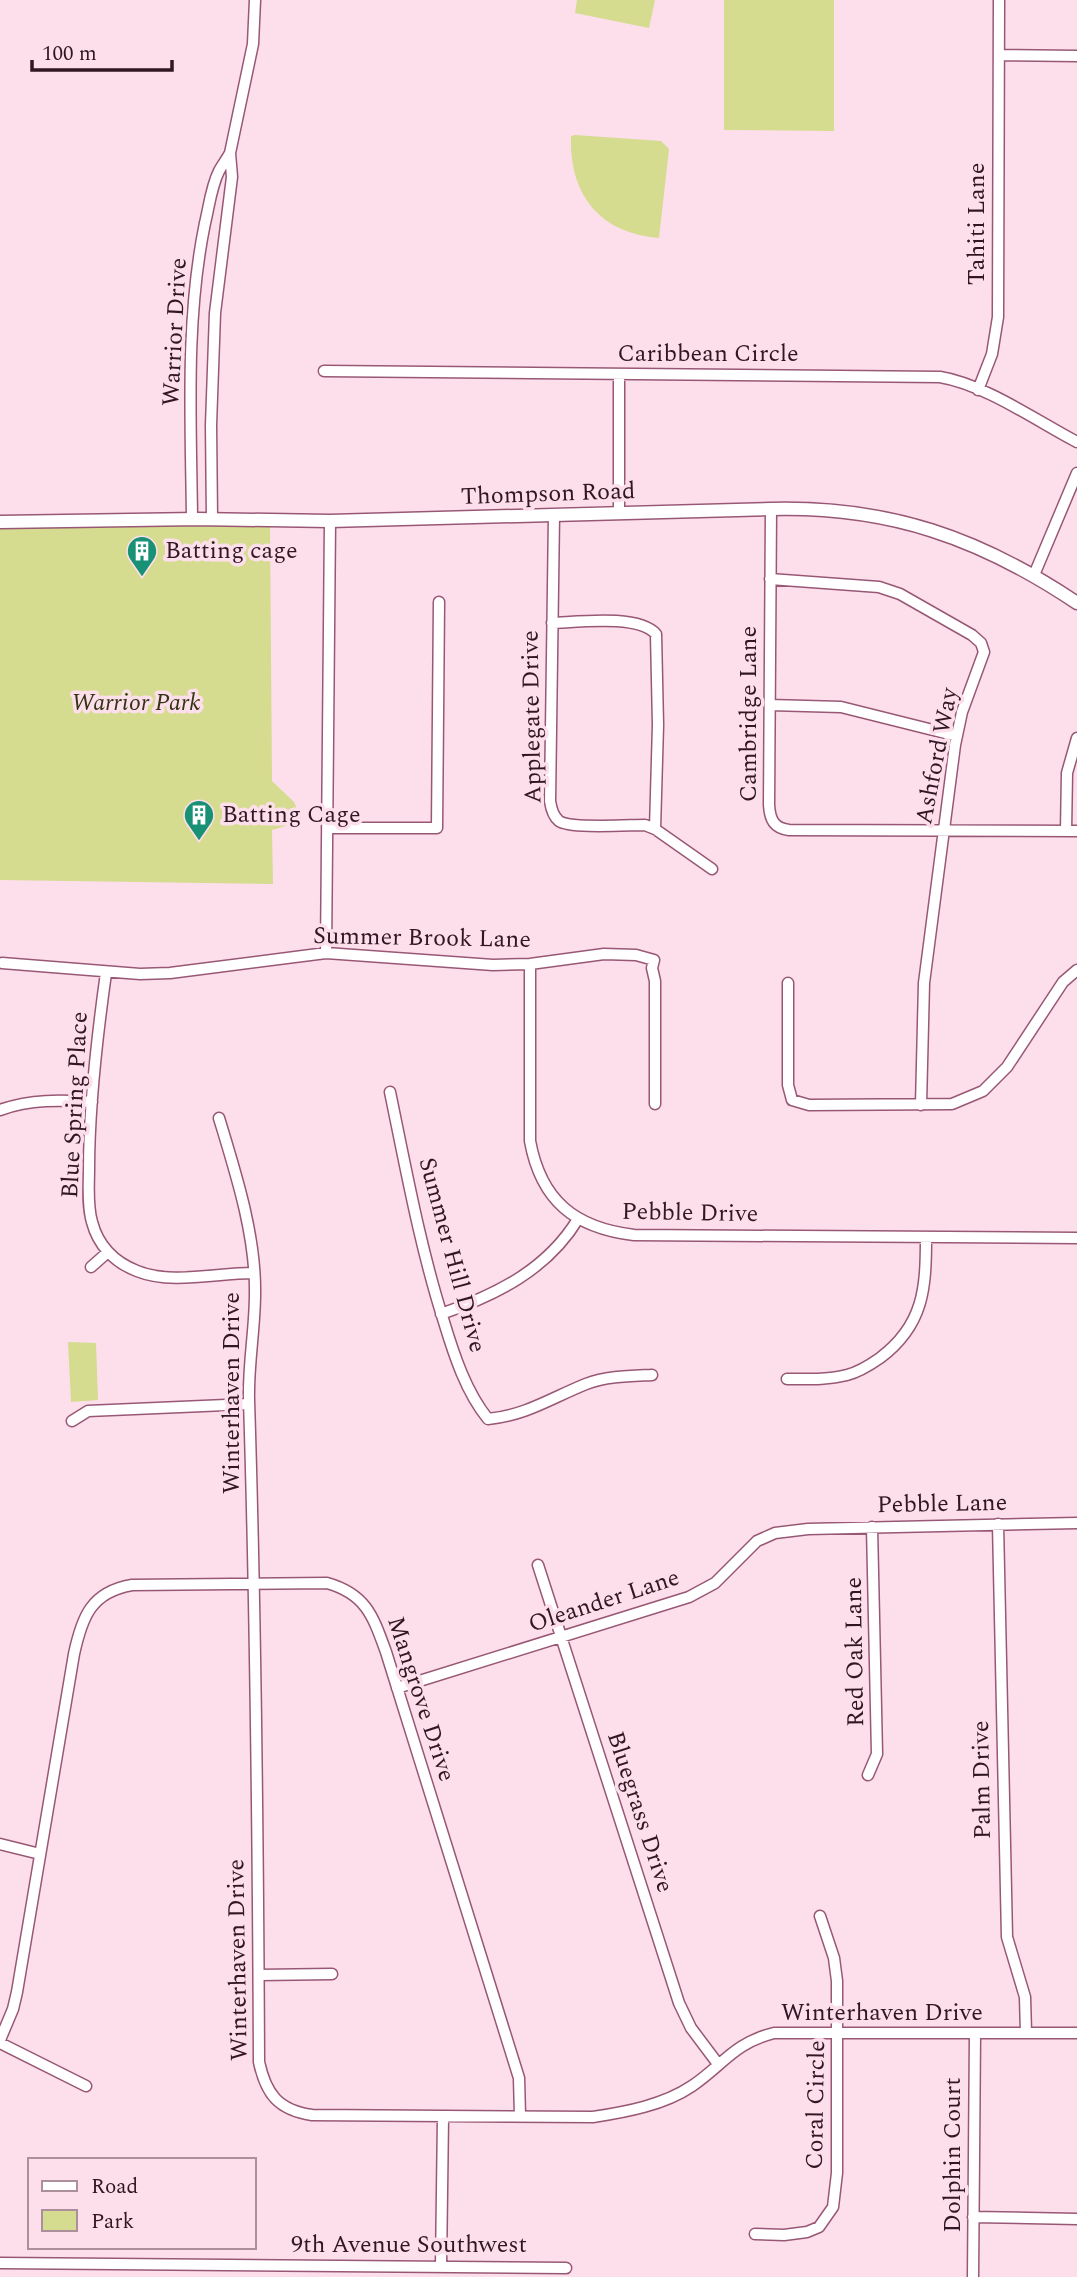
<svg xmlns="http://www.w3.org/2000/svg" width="1077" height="2277" viewBox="0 0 1077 2277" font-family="Spectral,serif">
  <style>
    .green { fill: #d5db8f }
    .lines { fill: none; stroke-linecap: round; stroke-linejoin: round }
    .minor-casing { stroke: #985875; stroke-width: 13 }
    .tertiary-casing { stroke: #985875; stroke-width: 15 }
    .minor { stroke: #fff; stroke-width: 10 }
    .tertiary { stroke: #fff; stroke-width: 12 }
    .labels { text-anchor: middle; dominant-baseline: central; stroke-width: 7; stroke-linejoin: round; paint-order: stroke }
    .street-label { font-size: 24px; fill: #311723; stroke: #fddfeb }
    .poi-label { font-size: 24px; fill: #311723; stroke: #fddfeb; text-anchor: start }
    .park-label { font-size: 24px; font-style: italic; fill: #323412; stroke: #fddfeb }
  </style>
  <rect width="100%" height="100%" fill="#fddfeb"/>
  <!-- green -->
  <path class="green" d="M 577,0 L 655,0 L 649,28 L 575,13 Z
    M 724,0 L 834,0 L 834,131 L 724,130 Z
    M 575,135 L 661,141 L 669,149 L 659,238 C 599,233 569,194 571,136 Z
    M 0,524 L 270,525 L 272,781 L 294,802 L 302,821 L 272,830 L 273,884 L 0,880 Z
    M 68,1342 L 96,1343 L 98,1400 L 71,1402 Z"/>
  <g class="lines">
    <!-- minor casing -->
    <g class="minor-casing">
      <path id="minor" d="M 999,55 L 1077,56
        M 324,371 L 940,377 C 984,384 1037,421 1077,442
        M 978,390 L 992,354 L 998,317 L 999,0
        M 771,509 L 769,805 C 770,820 774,828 789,830 L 1077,831
        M 619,513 L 619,375
        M 554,515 L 550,801 C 551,808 553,816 559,821 C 570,829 628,825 645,825 L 655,829 L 712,869
        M 192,519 C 191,421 185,320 205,223 C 209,207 211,187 219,171 C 222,165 227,159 230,153
        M 212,519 L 211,425 L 215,313 L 232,177 L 230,153 L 253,44 L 255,0
        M 1034,575 L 1077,473
        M 770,579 L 879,587 L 900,594 L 972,635 L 981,643 L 984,652 L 962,712 L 955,745 L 924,983 L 921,1105
        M 552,623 C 578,622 638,614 656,634 L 658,725 L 655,829
        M 770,705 L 841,707 L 957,736
        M 327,828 L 437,828 L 439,602
        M 1066,831 L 1067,773 L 1077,738
        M 326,953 L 330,521
        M 2,963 L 140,974 L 170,973 L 326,953 L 493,965 L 530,964 L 604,954 L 636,955 L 654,960 L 652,968 L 655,981 L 655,1104
        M 530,964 L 530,1141 C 541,1201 575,1228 634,1235 L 1077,1238
        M 106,973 C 97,1037 89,1104 89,1169 C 89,1185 87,1205 92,1222 C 98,1245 114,1262 137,1271 C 172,1285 216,1273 253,1273
        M 788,983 L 788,1085 L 792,1100 L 809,1105 L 952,1104 L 983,1091 L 1007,1067 L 1063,982 L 1077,970
        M 390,1092 C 406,1169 420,1247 444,1322 C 454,1355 466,1392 488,1419 C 527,1415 551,1398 586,1384 C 607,1376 630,1376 652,1375
        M 0,1110 C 31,1099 60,1100 92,1102
        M 219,1118 C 236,1174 256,1236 255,1294 C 255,1329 248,1364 249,1400 C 256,1620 258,1841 259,2062 C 266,2094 278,2110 312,2115 L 593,2117 C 626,2112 664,2105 692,2086 C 723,2065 734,2043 774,2033 L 1077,2033
        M 91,1267 L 108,1252
        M 441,1314 C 496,1295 547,1270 578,1219
        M 787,1379 C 807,1379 827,1380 847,1375 C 859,1372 870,1365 880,1358 C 924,1325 926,1288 926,1237
        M 72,1421 L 88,1411 L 249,1404
        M 998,1524 L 1007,1937 L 1025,1997 L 1026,2033
        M 538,1565 L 679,2003 L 691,2028 L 718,2064
        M 397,1688 L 689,1597 L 715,1583 L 757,1541 L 775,1533 L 808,1529 L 1077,1523
        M 868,1775 L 877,1754 L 872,1527
        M 0,1844 L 40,1854
        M 259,1975 L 332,1974
        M 0,2040 L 13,2009 L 17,1992 L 74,1654 C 82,1617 91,1592 132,1585 L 327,1583 C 366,1594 373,1616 386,1652 L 519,2078 L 520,2116
        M 0,2043 L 86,2086
        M 973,2217 L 1077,2219
        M 755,2234 L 784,2235 L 807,2232 L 819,2227 L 833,2207 L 837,2173 L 837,1981 L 834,1958 L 820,1916
        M 0,2263 L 566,2268
        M 441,2266 L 443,2117
        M 973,2277 L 975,2033"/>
    </g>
    <!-- tertiary casing -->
    <g class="tertiary-casing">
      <path id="tertiary" d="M 0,522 L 197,519 L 330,521 L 771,509 C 889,506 980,538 1077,603"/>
    </g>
    <!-- minor -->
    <use href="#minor" class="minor"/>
    <!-- tertiary -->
    <use href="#tertiary" class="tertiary"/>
  </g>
  <!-- icons -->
  <defs>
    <g id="building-pin" transform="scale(1.575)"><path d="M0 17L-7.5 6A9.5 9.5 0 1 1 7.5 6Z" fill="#199175" stroke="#fddfeb"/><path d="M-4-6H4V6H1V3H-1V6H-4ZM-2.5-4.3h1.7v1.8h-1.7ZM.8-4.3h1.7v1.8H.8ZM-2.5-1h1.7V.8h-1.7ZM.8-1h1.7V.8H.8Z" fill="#fff"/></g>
  </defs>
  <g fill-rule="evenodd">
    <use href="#building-pin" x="142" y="551"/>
    <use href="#building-pin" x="199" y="815"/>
  </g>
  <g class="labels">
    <!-- street labels -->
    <g class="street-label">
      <text transform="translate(977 224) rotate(-90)">Tahiti Lane</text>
      <text transform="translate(175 332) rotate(-87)">Warrior Drive</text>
      <text x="708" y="354">Caribbean Circle</text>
      <text transform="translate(548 494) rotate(-2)">Thompson Road</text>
      <text transform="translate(749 714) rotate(-90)">Cambridge Lane</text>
      <text transform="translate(532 717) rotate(-91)">Applegate Drive</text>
      <text transform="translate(937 756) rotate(-79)">Ashford Way</text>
      <text transform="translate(422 938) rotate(1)">Summer Brook Lane</text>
      <text transform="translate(75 1105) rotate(-87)">Blue Spring Place</text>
      <text transform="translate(690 1213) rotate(1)">Pebble Drive</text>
      <text transform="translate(452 1255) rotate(75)">Summer Hill Drive</text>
      <text transform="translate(232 1393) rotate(-90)">Winterhaven Drive</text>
      <text transform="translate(942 1504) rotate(-1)">Pebble Lane</text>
      <text transform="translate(604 1601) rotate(-18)">Oleander Lane</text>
      <text transform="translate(855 1652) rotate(-91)">Red Oak Lane</text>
      <text transform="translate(421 1699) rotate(72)">Mangrove Drive</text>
      <text transform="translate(982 1780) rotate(-91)">Palm Drive</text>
      <text transform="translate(640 1812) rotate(72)">Bluegrass Drive</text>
      <text transform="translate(238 1960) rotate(-91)">Winterhaven Drive</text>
      <text x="882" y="2013">Winterhaven Drive</text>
      <text transform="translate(816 2105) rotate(-89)">Coral Circle</text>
      <text transform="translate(953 2155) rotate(-90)">Dolphin Court</text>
      <text x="409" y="2245">9th Avenue Southwest</text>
    </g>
    <!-- poi labels -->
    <g class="poi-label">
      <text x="165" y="551">Batting cage</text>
      <text x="222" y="815">Batting Cage</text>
    </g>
    <!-- park labels -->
    <g class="park-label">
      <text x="136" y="703">Warrior Park</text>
    </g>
  </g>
  <!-- legend -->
  <rect x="28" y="2158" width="228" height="91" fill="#fddfeb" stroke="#ab8f9b" stroke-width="2"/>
  <rect x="42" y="2181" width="35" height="10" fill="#ffffff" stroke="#ab8f9b" stroke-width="2"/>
  <text x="91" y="2193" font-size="21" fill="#311723">Road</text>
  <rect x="42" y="2210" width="35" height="21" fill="#d5db8f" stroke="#ab8f9b" stroke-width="2"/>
  <text x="91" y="2228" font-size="21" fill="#311723">Park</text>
  <!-- scale -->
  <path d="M32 60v10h140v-10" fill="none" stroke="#311723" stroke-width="3.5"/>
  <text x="42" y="60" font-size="21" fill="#311723" stroke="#fddfeb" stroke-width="5" paint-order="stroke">100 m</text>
</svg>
